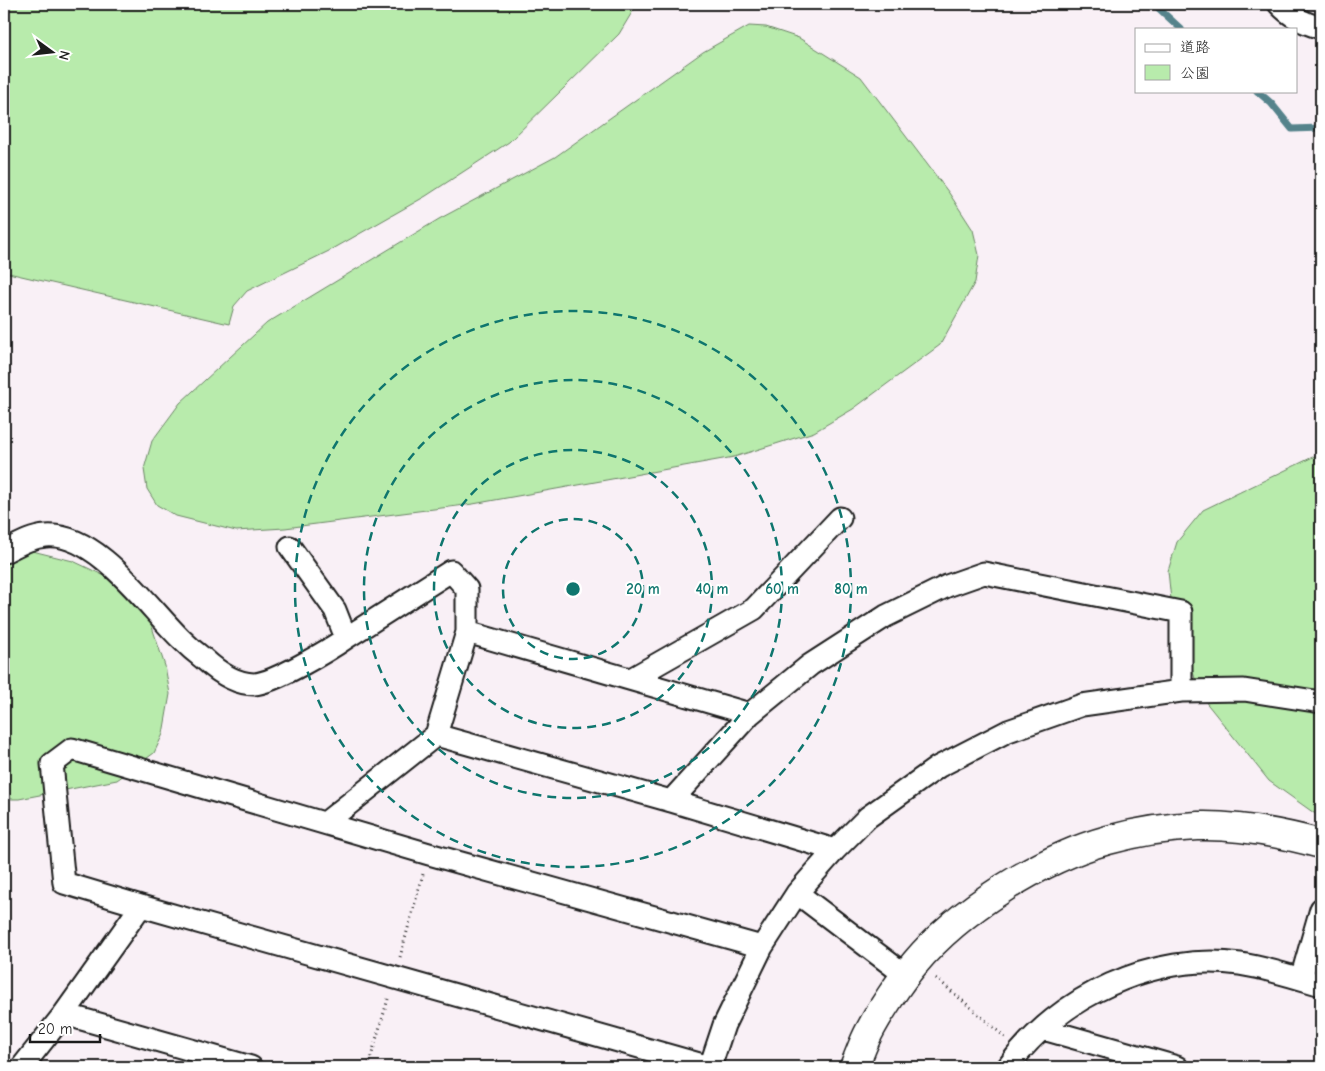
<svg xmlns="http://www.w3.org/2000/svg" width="1325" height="1071" viewBox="0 0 1325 1071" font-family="'Comic Neue','Klee One',sans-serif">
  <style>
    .green { fill: #b8ebac; stroke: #6a8464 }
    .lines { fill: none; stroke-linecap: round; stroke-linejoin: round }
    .stream { stroke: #54838b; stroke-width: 7 }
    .street-casing { stroke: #1c1c1c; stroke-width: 25 }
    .secondary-casing { stroke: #1c1c1c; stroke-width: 31 }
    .path { stroke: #1c1c1c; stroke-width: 3; stroke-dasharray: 1 4; stroke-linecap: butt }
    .street { stroke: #fff; stroke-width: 21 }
    .secondary { stroke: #fff; stroke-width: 28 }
    .ring { fill: none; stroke: #0f766e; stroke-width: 2.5; stroke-dasharray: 9 6 }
    .centre { fill: #0f766e; stroke: #fff; stroke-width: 2.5 }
    .ring-label { font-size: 15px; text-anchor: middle; font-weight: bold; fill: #0f766e; stroke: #fff; stroke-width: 4; stroke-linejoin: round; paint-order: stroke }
  </style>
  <rect width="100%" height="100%" fill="#f9f0f6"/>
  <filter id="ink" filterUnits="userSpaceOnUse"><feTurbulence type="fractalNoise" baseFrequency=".02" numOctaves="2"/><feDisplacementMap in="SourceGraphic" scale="10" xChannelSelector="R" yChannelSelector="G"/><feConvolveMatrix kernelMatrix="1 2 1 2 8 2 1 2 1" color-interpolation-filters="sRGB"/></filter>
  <g filter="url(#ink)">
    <!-- green -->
    <path class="green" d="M 10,4 L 637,4 L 619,34 L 509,142 L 426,196 L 331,250 L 247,291 L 234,306 L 229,324 L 4,272 L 4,8 Z
      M 749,26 L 766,27 L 799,38 L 861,77 L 949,193 L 973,230 L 979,255 L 975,282 L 940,345 L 853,409 L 814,432 L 734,457 L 473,504 L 285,528 L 236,531 L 176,516 L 157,505 L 147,489 L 144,469 L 152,441 L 180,403 L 267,323 L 439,219 L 555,157 L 703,52 Z
      M 1321,453 L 1321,816 L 1314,813 L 1269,781 L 1200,695 L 1171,600 L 1168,571 L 1177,542 L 1203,510 Z
      M 4,546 L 16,547 L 73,561 L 107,577 L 139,604 L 148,615 L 165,666 L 170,694 L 163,734 L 154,753 L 117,780 L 19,799 L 4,799 Z"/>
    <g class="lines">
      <!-- stream -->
      <path class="stream" d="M 1154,4 L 1181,29
        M 1257,91 L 1271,103 L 1292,129 L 1321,128"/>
      <!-- street casing -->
      <g class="street-casing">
        <path id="street" d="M 1279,4 C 1290,16 1306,24 1321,28
          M 290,547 L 335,610 L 346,638 L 451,571 L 467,589 L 467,632
          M 4,552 C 18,545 31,537 46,536 C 97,532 148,607 181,639 C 188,646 196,653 204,659 C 217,671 236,684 254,684 C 274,683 329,650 346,638
          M 631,679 L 754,609 L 840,518
          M 436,735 L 671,801 L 835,850
          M 671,801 L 750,714 L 810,665 L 886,616 L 947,586 L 984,573 L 1181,612 L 1181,691
          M 325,823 L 436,735 L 467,632 L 750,714
          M 797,893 L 905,975
          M 1301,979 L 1321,909
          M 64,1014 L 251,1067
          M 1043,1029 L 1177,1067
          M 22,1067 L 64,1014 L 141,906
          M 710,1067 L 141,906 L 64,883 L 52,764 L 72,749 L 429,854 L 762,947
          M 710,1067 L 724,1025 L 762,947 L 797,893 L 835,850 L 868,817 L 938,767 L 1008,731 L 1082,705 L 1181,691 L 1244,690 L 1321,702
          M 1008,1067 C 1058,996 1154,952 1240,964 C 1267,968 1295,977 1321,985"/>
      </g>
      <!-- secondary casing -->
      <g class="secondary-casing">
        <path id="secondary" d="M 854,1067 C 859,1056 863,1043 869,1032 C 880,1011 900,981 915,963 C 959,910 1042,858 1108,840 C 1137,832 1168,827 1198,826 C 1236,825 1284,834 1321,844"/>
      </g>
      <!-- path -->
      <path class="path" d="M 400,957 L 423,874
        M 936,978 L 1005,1037
        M 368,1067 L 388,999"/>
      <!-- street -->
      <use href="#street" class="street"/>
      <!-- secondary -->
      <use href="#secondary" class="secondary"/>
    </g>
  </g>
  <!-- distance rings -->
  <g class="ring">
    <circle cx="573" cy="589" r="70"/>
    <circle cx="573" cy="589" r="139"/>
    <circle cx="573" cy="589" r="209"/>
    <circle cx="573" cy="589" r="278"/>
  </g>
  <circle cx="573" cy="589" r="8" class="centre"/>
  <g class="ring-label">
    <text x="643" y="594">20 m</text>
    <text x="712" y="594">40 m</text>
    <text x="782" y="594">60 m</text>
    <text x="851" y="594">80 m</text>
  </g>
  <!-- margin -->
  <rect width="1325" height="1071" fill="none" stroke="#fff" stroke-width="20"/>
  <rect x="10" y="10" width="1305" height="1051" fill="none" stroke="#1c1c1c" stroke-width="2" filter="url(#ink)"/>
  <!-- legend -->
  <rect x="1135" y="28" width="162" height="65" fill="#ffffff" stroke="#a4a4a4"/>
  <rect x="1145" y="44" width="25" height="8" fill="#ffffff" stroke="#a4a4a4"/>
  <text x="1180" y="52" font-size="15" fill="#1c1c1c">道路</text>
  <rect x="1145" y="65" width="25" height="15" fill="#b8ebac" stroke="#a4a4a4"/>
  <text x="1180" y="78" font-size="15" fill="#1c1c1c">公園</text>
  <!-- north arrow -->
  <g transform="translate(52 52) rotate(105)" stroke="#ffffff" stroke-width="4" paint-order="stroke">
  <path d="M0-4L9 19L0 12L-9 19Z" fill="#1c1c1c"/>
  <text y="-8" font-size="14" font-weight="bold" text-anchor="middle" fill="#1c1c1c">N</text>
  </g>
  <!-- scale -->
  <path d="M30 1034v8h70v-8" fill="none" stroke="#1c1c1c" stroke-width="2.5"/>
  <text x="38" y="1034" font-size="15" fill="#1c1c1c" stroke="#ffffff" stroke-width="4" paint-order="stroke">20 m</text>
</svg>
